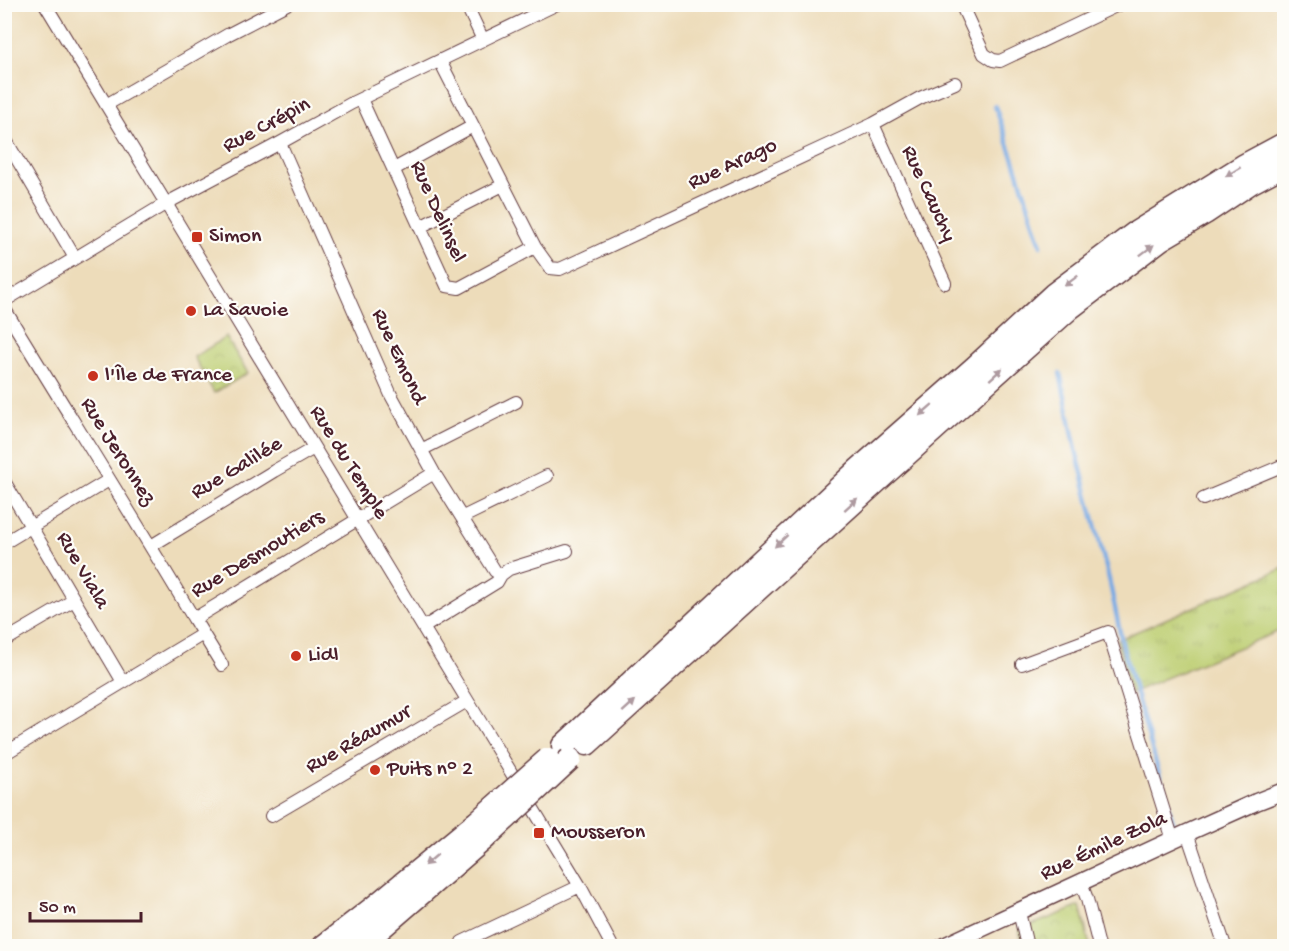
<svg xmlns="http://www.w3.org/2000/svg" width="1289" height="951" viewBox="0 0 1289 951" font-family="'Gochi Hand',sans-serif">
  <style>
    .grass { fill: url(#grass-tufts); stroke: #83764e; stroke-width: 1.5 }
    .park { fill: url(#park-crowns); stroke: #83764e; stroke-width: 1.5 }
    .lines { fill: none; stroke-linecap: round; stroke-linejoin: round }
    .stream { stroke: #77a9e3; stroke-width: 4.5 }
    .street-casing { stroke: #623b40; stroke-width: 14 }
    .secondary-casing { stroke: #623b40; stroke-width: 19 }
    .highway-casing { stroke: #623b40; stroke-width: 25 }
    .street { stroke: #fff; stroke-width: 12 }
    .secondary { stroke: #fff; stroke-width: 16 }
    .highway { stroke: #fff; stroke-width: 22 }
    .highway-bridge-casing { stroke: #623b40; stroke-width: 25; stroke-linecap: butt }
    .highway-bridge { stroke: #fff; stroke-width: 22 }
    .oneway { fill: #ae9aa0 }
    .poi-dot { fill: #c8321e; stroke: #fdfcf7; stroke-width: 2 }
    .labels { text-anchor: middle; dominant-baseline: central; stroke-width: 4.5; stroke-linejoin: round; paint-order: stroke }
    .street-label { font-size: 22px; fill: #4a1f2b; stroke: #fdfcf7 }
    .poi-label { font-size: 22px; fill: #4a1f2b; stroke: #fdfcf7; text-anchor: start }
  </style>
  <defs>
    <pattern id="grass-tufts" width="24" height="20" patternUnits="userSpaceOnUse" patternTransform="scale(1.5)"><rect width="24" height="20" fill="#bccd70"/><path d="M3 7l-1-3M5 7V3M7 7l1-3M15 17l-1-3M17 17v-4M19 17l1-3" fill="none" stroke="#a3b061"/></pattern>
    <pattern id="park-crowns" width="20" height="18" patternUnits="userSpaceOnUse" patternTransform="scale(1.5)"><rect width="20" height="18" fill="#bccd70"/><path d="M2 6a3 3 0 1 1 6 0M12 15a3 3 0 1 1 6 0" fill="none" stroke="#a3b061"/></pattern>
  </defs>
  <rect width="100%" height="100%" fill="#fdfcf7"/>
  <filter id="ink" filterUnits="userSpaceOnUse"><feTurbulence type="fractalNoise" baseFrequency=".0167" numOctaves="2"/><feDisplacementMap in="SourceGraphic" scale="12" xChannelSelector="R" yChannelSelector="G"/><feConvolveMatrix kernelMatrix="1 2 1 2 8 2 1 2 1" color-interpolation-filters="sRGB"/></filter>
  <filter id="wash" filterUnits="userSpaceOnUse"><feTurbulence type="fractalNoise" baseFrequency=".008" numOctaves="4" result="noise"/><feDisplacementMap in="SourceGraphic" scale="24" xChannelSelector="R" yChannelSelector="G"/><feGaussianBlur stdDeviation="1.35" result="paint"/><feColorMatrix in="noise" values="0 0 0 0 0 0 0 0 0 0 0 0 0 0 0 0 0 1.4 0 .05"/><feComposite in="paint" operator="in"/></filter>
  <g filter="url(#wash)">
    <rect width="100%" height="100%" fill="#eddcba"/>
    <!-- grass -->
    <path class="grass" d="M 1284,568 L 1284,629 L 1130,693 L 1117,640 Z"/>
    <!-- park -->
    <path class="park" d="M 226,337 L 248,373 L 214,393 L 194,357 Z
      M 1080,906 L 1090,946 L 1023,946 L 1019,930 Z"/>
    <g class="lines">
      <!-- stream -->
      <path class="stream" d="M 995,106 L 1015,163 L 1041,245
        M 1060,373 L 1076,450 L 1109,579 L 1124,652 L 1174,825"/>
    </g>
  </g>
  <g filter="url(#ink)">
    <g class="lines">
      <!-- street casing -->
      <g class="street-casing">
        <path id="street" d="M 45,4 L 580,886 L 612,946
          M 466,4 L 483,40
          M 961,4 L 984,54 L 993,60 L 1000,61 L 1120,4
          M 440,61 L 535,247 L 550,268 L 560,269 L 873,124 L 920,98 L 955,83
          M 361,99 L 447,286 L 459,288 L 535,247
          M 106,105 L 229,34 L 287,4
          M 873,124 L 945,283
          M 4,137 L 75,258
          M 280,143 L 391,395 L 434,473 L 495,571 L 501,575
          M 394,169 L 473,126
          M 420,227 L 503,185
          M 4,301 L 165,204 L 280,143 L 352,103 L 557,4
          M 4,308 C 67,412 132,514 194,619
          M 421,450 L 516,402
          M 4,481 L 123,682
          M 1203,499 L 1284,465
          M 463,517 L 547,476
          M 4,543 L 109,480
          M 151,546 L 274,471 L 314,448
          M 424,627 L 497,582 L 501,575 L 509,569 L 567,551
          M 4,641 L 74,600
          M 1022,664 L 1108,632 L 1173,840
          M 222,665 L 194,619 L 434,473
          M 4,754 L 203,634
          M 271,816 L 467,701
          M 1187,833 L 1225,946
          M 1081,883 L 1087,899 L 1099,946
          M 1019,912 L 1027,946
          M 461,946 L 462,942 L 580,886"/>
      </g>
      <!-- secondary casing -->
      <g class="secondary-casing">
        <path id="secondary" d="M 944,946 L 1187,833 L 1256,802 L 1284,791"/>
      </g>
      <!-- highway casing -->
      <g class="highway-casing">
        <path id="highway" d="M 587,744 L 917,445 L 1070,308 L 1161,239 L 1205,213 L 1250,183 L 1284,165
          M 563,746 L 858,470 L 974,368 L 1054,294 L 1135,233 L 1243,166 L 1284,144
          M 324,946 L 373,908 L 476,823
          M 357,946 L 373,935 L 484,839"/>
      </g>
      <!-- street -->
      <use href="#street" class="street"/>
      <!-- secondary -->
      <use href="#secondary" class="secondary"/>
      <!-- highway -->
      <use href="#highway" class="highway"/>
      <!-- highway-bridge casing -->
      <g class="highway-bridge-casing">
        <path id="highway-bridge" d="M 476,823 L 548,759
          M 484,839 L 570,759"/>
      </g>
      <!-- highway-bridge -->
      <use href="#highway-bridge" class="highway-bridge"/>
    </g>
    <!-- one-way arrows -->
    <defs><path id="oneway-solid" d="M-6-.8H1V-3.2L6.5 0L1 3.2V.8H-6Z" transform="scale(1.5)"/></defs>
    <g class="oneway">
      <use href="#oneway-solid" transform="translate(1233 172) rotate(148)"/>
      <use href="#oneway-solid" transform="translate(1147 250) rotate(-37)"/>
      <use href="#oneway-solid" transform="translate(1071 281) rotate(143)"/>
      <use href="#oneway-solid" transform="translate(996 374) rotate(-42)"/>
      <use href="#oneway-solid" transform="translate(926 410) rotate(139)"/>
      <use href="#oneway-solid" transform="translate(851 504) rotate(-42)"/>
      <use href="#oneway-solid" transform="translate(781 541) rotate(137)"/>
      <use href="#oneway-solid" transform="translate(629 706) rotate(-42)"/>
      <use href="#oneway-solid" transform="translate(431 860) rotate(140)"/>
    </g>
  </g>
  <!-- markers -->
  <g class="poi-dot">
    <rect x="191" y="231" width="12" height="12" rx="3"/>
    <circle cx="191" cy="311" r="6"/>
    <circle cx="93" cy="376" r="6"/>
    <circle cx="296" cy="656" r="6"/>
    <circle cx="375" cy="770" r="6"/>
    <rect x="533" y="827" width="12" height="12" rx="3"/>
  </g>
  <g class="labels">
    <!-- street labels -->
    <g class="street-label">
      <text transform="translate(267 126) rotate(-28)">Rue Crépin</text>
      <text transform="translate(733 165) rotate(-25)">Rue Arago</text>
      <text transform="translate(928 194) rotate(65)">Rue Cauchy</text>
      <text transform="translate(437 212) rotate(66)">Rue Delinsel</text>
      <text transform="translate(398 357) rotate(65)">Rue Emond</text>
      <text transform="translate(117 452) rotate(58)">Rue Jeronnez</text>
      <text transform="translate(348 463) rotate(58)">Rue du Temple</text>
      <text transform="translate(237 469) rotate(-31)">Rue Galilée</text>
      <text transform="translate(258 555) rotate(-31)">Rue Desmoutiers</text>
      <text transform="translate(82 571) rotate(60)">Rue Viala</text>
      <text transform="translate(359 740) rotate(-30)">Rue Réaumur</text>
      <text transform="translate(1104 847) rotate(-25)">Rue Émile Zola</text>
    </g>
    <!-- poi labels -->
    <g class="poi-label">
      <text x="209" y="237">Simon</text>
      <text x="203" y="311">La Savoie</text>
      <text x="105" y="376">l'Île de France</text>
      <text x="308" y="656">Lidl</text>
      <text x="387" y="770">Puits n° 2</text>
      <text x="551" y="833">Mousseron</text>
    </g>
  </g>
  <!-- margin -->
  <rect width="1289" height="951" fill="none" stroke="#fdfcf7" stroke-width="24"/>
  <!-- scale -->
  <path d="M30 912v9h111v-9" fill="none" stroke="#4a1f2b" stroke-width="3"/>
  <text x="39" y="912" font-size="18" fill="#4a1f2b" stroke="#fdfcf7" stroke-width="4.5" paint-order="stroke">50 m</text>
</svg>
